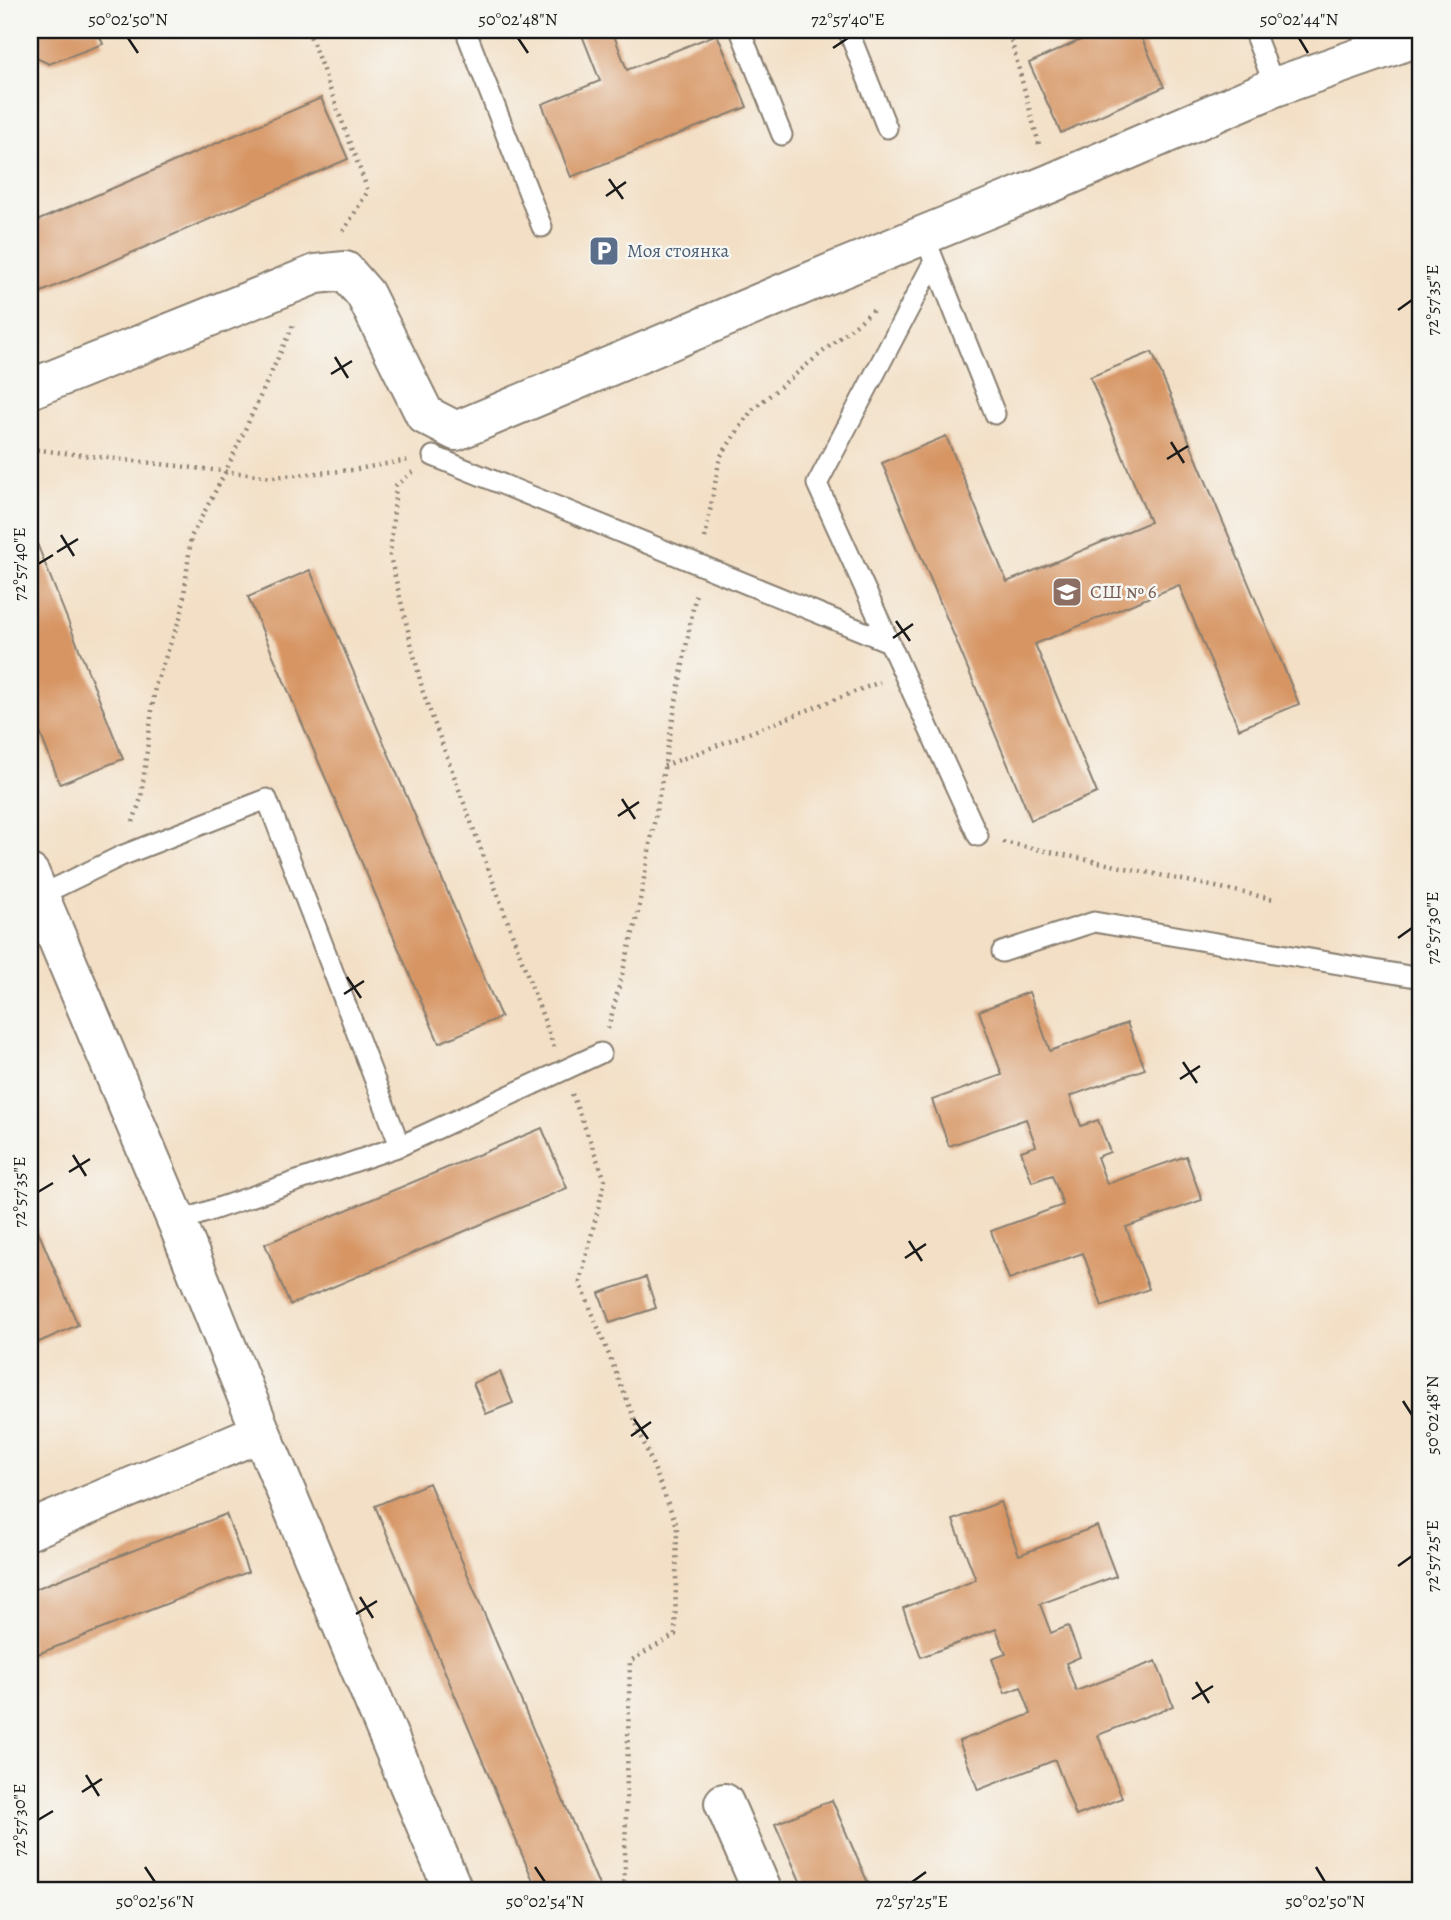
<svg xmlns="http://www.w3.org/2000/svg" width="1451" height="1920" viewBox="0 0 1451 1920" font-family="Alegreya,serif">
  <style>
    .building { fill: #d79563 }
    .lines { fill: none; stroke-linecap: round; stroke-linejoin: round }
    .service-casing { stroke: #887e70; stroke-width: 23 }
    .minor-casing { stroke: #887e70; stroke-width: 42 }
    .path { stroke: #887e70; stroke-width: 4.5; stroke-dasharray: 2 5; stroke-linecap: butt }
    .service { stroke: #fff; stroke-width: 19 }
    .minor { stroke: #fff; stroke-width: 38 }
    .ticks { fill: none; stroke: #1c1c1c; stroke-width: 2.5 }
    .labels { text-anchor: middle; dominant-baseline: central; stroke-width: 5; stroke-linejoin: round; paint-order: stroke }
    .service-label { font-size: 19px; fill: #4e5e75; stroke: #f6f6f2; text-anchor: start }
    .education-label { font-size: 19px; fill: #785e54; stroke: #f6f6f2; text-anchor: start }
    .neatline { fill: none; stroke: #1c1c1c; stroke-width: 2.5 }
    .ticks-label { font-size: 18px; text-anchor: middle; fill: #1c1c1c }
  </style>
  <rect width="100%" height="100%" fill="#f6f6f2"/>
  <filter id="ink" filterUnits="userSpaceOnUse"><feTurbulence type="fractalNoise" baseFrequency=".0143" numOctaves="2"/><feDisplacementMap in="SourceGraphic" scale="14" xChannelSelector="R" yChannelSelector="G"/><feConvolveMatrix kernelMatrix="1 2 1 2 8 2 1 2 1" color-interpolation-filters="sRGB"/></filter>
  <filter id="wash" filterUnits="userSpaceOnUse"><feTurbulence type="fractalNoise" baseFrequency=".00686" numOctaves="4" result="noise"/><feDisplacementMap in="SourceGraphic" scale="28" xChannelSelector="R" yChannelSelector="G"/><feGaussianBlur stdDeviation="1.57" result="paint"/><feColorMatrix in="noise" values="0 0 0 0 0 0 0 0 0 0 0 0 0 0 0 0 0 1.4 0 .05"/><feComposite in="paint" operator="in"/></filter>
  <g filter="url(#wash)">
    <rect width="100%" height="100%" fill="#f3dfc5"/>
    <g id="blocks">
      <!-- building -->
      <path class="building" d="M 30,30 L 97,30 L 103,44 L 49,64 L 30,55 Z
        M 580,30 L 612,30 L 627,70 L 717,34 L 747,107 L 571,177 L 542,104 L 600,81 Z
        M 1103,30 L 1138,30 L 1164,87 L 1061,133 L 1029,63 Z
        M 321,98 L 348,159 L 30,297 L 30,224 Z
        M 1152,352 L 1299,704 L 1239,729 L 1179,585 L 1035,644 L 1097,793 L 1031,820 L 882,463 L 946,436 L 1007,582 L 1150,522 L 1090,377 Z
        M 30,526 L 123,759 L 60,784 L 30,707 Z
        M 310,570 L 501,1017 L 439,1043 L 248,597 Z
        M 1029,992 L 1050,1051 L 1127,1023 L 1145,1069 L 1070,1096 L 1081,1126 L 1098,1120 L 1110,1152 L 1097,1157 L 1107,1184 L 1186,1156 L 1202,1200 L 1126,1227 L 1149,1289 L 1102,1306 L 1083,1253 L 1009,1279 L 991,1231 L 1063,1205 L 1052,1175 L 1032,1182 L 1021,1151 L 1036,1146 L 1026,1119 L 949,1146 L 932,1100 L 1002,1075 L 979,1011 Z
        M 542,1128 L 567,1188 L 290,1305 L 265,1244 Z
        M 32,1217 L 78,1325 L 30,1346 L 30,1218 Z
        M 646,1277 L 656,1308 L 610,1323 L 599,1293 Z
        M 500,1372 L 513,1403 L 486,1414 L 473,1383 Z
        M 429,1483 L 601,1890 L 537,1890 L 375,1506 Z
        M 1000,1502 L 1019,1555 L 1097,1526 L 1116,1576 L 1040,1604 L 1051,1633 L 1068,1626 L 1080,1657 L 1066,1663 L 1076,1691 L 1156,1661 L 1173,1706 L 1098,1735 L 1122,1798 L 1076,1816 L 1055,1760 L 978,1790 L 959,1741 L 1031,1714 L 1021,1687 L 1005,1693 L 992,1659 L 1006,1654 L 996,1629 L 921,1657 L 903,1608 L 976,1580 L 953,1520 Z
        M 226,1514 L 248,1572 L 30,1657 L 30,1591 Z
        M 832,1800 L 871,1890 L 804,1890 L 775,1824 Z"/>
    </g>
  </g>
  <g filter="url(#ink)">
    <use href="#blocks" fill-opacity="0" stroke="#887e70" stroke-width="2"/>
    <g class="lines">
      <!-- service casing -->
      <g class="service-casing">
        <path id="service" d="M 740,30 L 782,135
          M 848,30 L 887,128
          M 1253,30 L 1275,87
          M 468,37 L 542,227
          M 931,253 L 995,414
          M 934,261 L 817,484 L 978,836
          M 433,456 L 889,642
          M 39,896 L 121,856 L 267,799 L 400,1146 L 177,1222
          M 1002,952 L 1094,922 L 1421,978
          M 400,1146 L 601,1053"/>
      </g>
      <!-- minor casing -->
      <g class="minor-casing">
        <path id="minor" d="M 30,389 L 316,274 L 345,271 L 365,294 L 425,415 L 456,431 L 838,270 L 1049,184 L 1275,87 L 1421,36
          M 30,874 L 177,1222 L 261,1432 L 30,1530
          M 261,1432 L 453,1890
          M 724,1803 L 762,1890"/>
      </g>
      <!-- path -->
      <path class="path" d="M 308,30 L 368,191 L 341,235
        M 1017,30 L 1010,36 L 1040,148
        M 30,449 L 273,477 L 352,470 L 408,460
        M 413,472 L 396,485 L 390,556 L 423,692 L 554,1047
        M 705,538 L 720,457 L 752,410 L 875,309
        M 664,766 L 880,682
        M 133,822 L 141,798 L 155,686 L 182,612 L 191,537 L 225,473 L 294,323
        M 1003,842 L 1273,899
        M 608,1029 L 637,917 L 696,592
        M 572,1094 L 605,1180 L 580,1282 L 677,1526 L 675,1635 L 630,1661 L 624,1890"/>
      <!-- service -->
      <use href="#service" class="service"/>
      <!-- minor -->
      <use href="#minor" class="minor"/>
    </g>
  </g>
  <!-- ticks -->
  <path class="ticks" d="M 128,38 L 138,53M 518,38 L 528,53M 1299,38 L 1308,53M 833,48 L 848,38M 609,179 L 623,199M 606,196 L 626,182M 1398,310 L 1412,300M 335,357 L 348,378M 331,374 L 352,361M 1171,442 L 1184,463M 1167,459 L 1188,446M 61,535 L 74,556M 57,552 L 78,539M 38,564 L 53,555M 896,621 L 910,641M 893,638 L 913,624M 622,799 L 635,819M 618,816 L 639,802M 1398,938 L 1412,928M 347,977 L 361,998M 344,994 L 364,981M 1183,1062 L 1197,1083M 1180,1079 L 1200,1066M 73,1155 L 86,1176M 69,1172 L 90,1159M 38,1192 L 53,1183M 909,1241 L 922,1261M 905,1258 L 926,1244M 1403,1401 L 1412,1415M 634,1419 L 648,1439M 631,1436 L 651,1422M 1398,1566 L 1412,1556M 360,1597 L 373,1618M 356,1614 L 377,1601M 1196,1682 L 1209,1703M 1192,1699 L 1213,1686M 86,1775 L 99,1796M 82,1792 L 102,1779M 38,1820 L 53,1811M 145,1867 L 155,1882M 535,1867 L 545,1882M 1316,1867 L 1325,1882M 912,1882 L 926,1872"/>
  <!-- icons -->
  <defs>
    <g id="parking-square" transform="scale(1.575)"><rect x="-9" y="-9" width="18" height="18" rx="4" fill="#5c6f8a" stroke="#f6f6f2"/><path d="M-3.5-5.5H1a3.5 3.5 0 0 1 0 7H-1V5.5H-3.5ZM-1-3.4V-.6H.8a1.4 1.4 0 0 0 0-2.8Z" fill="#fff"/></g>
    <g id="school-square" transform="scale(1.575)"><rect x="-9" y="-9" width="18" height="18" rx="4" fill="#8d6e63" stroke="#f6f6f2"/><path d="M0-5L7-2L0 1L-7-2ZM-4 1L0 2.5L4 1V4Q0 6-4 4Z" fill="#fff"/></g>
  </defs>
  <g fill-rule="evenodd">
    <use href="#parking-square" x="604" y="251"/>
    <use href="#school-square" x="1067" y="592"/>
  </g>
  <g class="labels">
    <!-- service labels -->
    <g class="service-label">
      <text x="627" y="251">Моя стоянка</text>
    </g>
    <!-- education labels -->
    <g class="education-label">
      <text x="1090" y="592">СШ № 6</text>
    </g>
  </g>
  <!-- margin -->
  <rect width="1451" height="1920" fill="none" stroke="#f6f6f2" stroke-width="77"/>
  <rect x="38" y="38" width="1374" height="1844" class="neatline"/>
  <g class="ticks-label">
    <text x="128" y="25">50°02'50"N</text>
    <text x="518" y="25">50°02'48"N</text>
    <text x="848" y="25">72°57'40"E</text>
    <text x="1299" y="25">50°02'44"N</text>
    <text transform="translate(1432 300) rotate(-90)" y="6">72°57'35"E</text>
    <text transform="translate(19 564) rotate(-90)" y="6">72°57'40"E</text>
    <text transform="translate(1432 928) rotate(-90)" y="6">72°57'30"E</text>
    <text transform="translate(19 1192) rotate(-90)" y="6">72°57'35"E</text>
    <text transform="translate(1432 1415) rotate(-90)" y="6">50°02'48"N</text>
    <text transform="translate(1432 1556) rotate(-90)" y="6">72°57'25"E</text>
    <text transform="translate(19 1820) rotate(-90)" y="6">72°57'30"E</text>
    <text x="155" y="1907">50°02'56"N</text>
    <text x="545" y="1907">50°02'54"N</text>
    <text x="912" y="1907">72°57'25"E</text>
    <text x="1325" y="1907">50°02'50"N</text>
  </g>
</svg>
